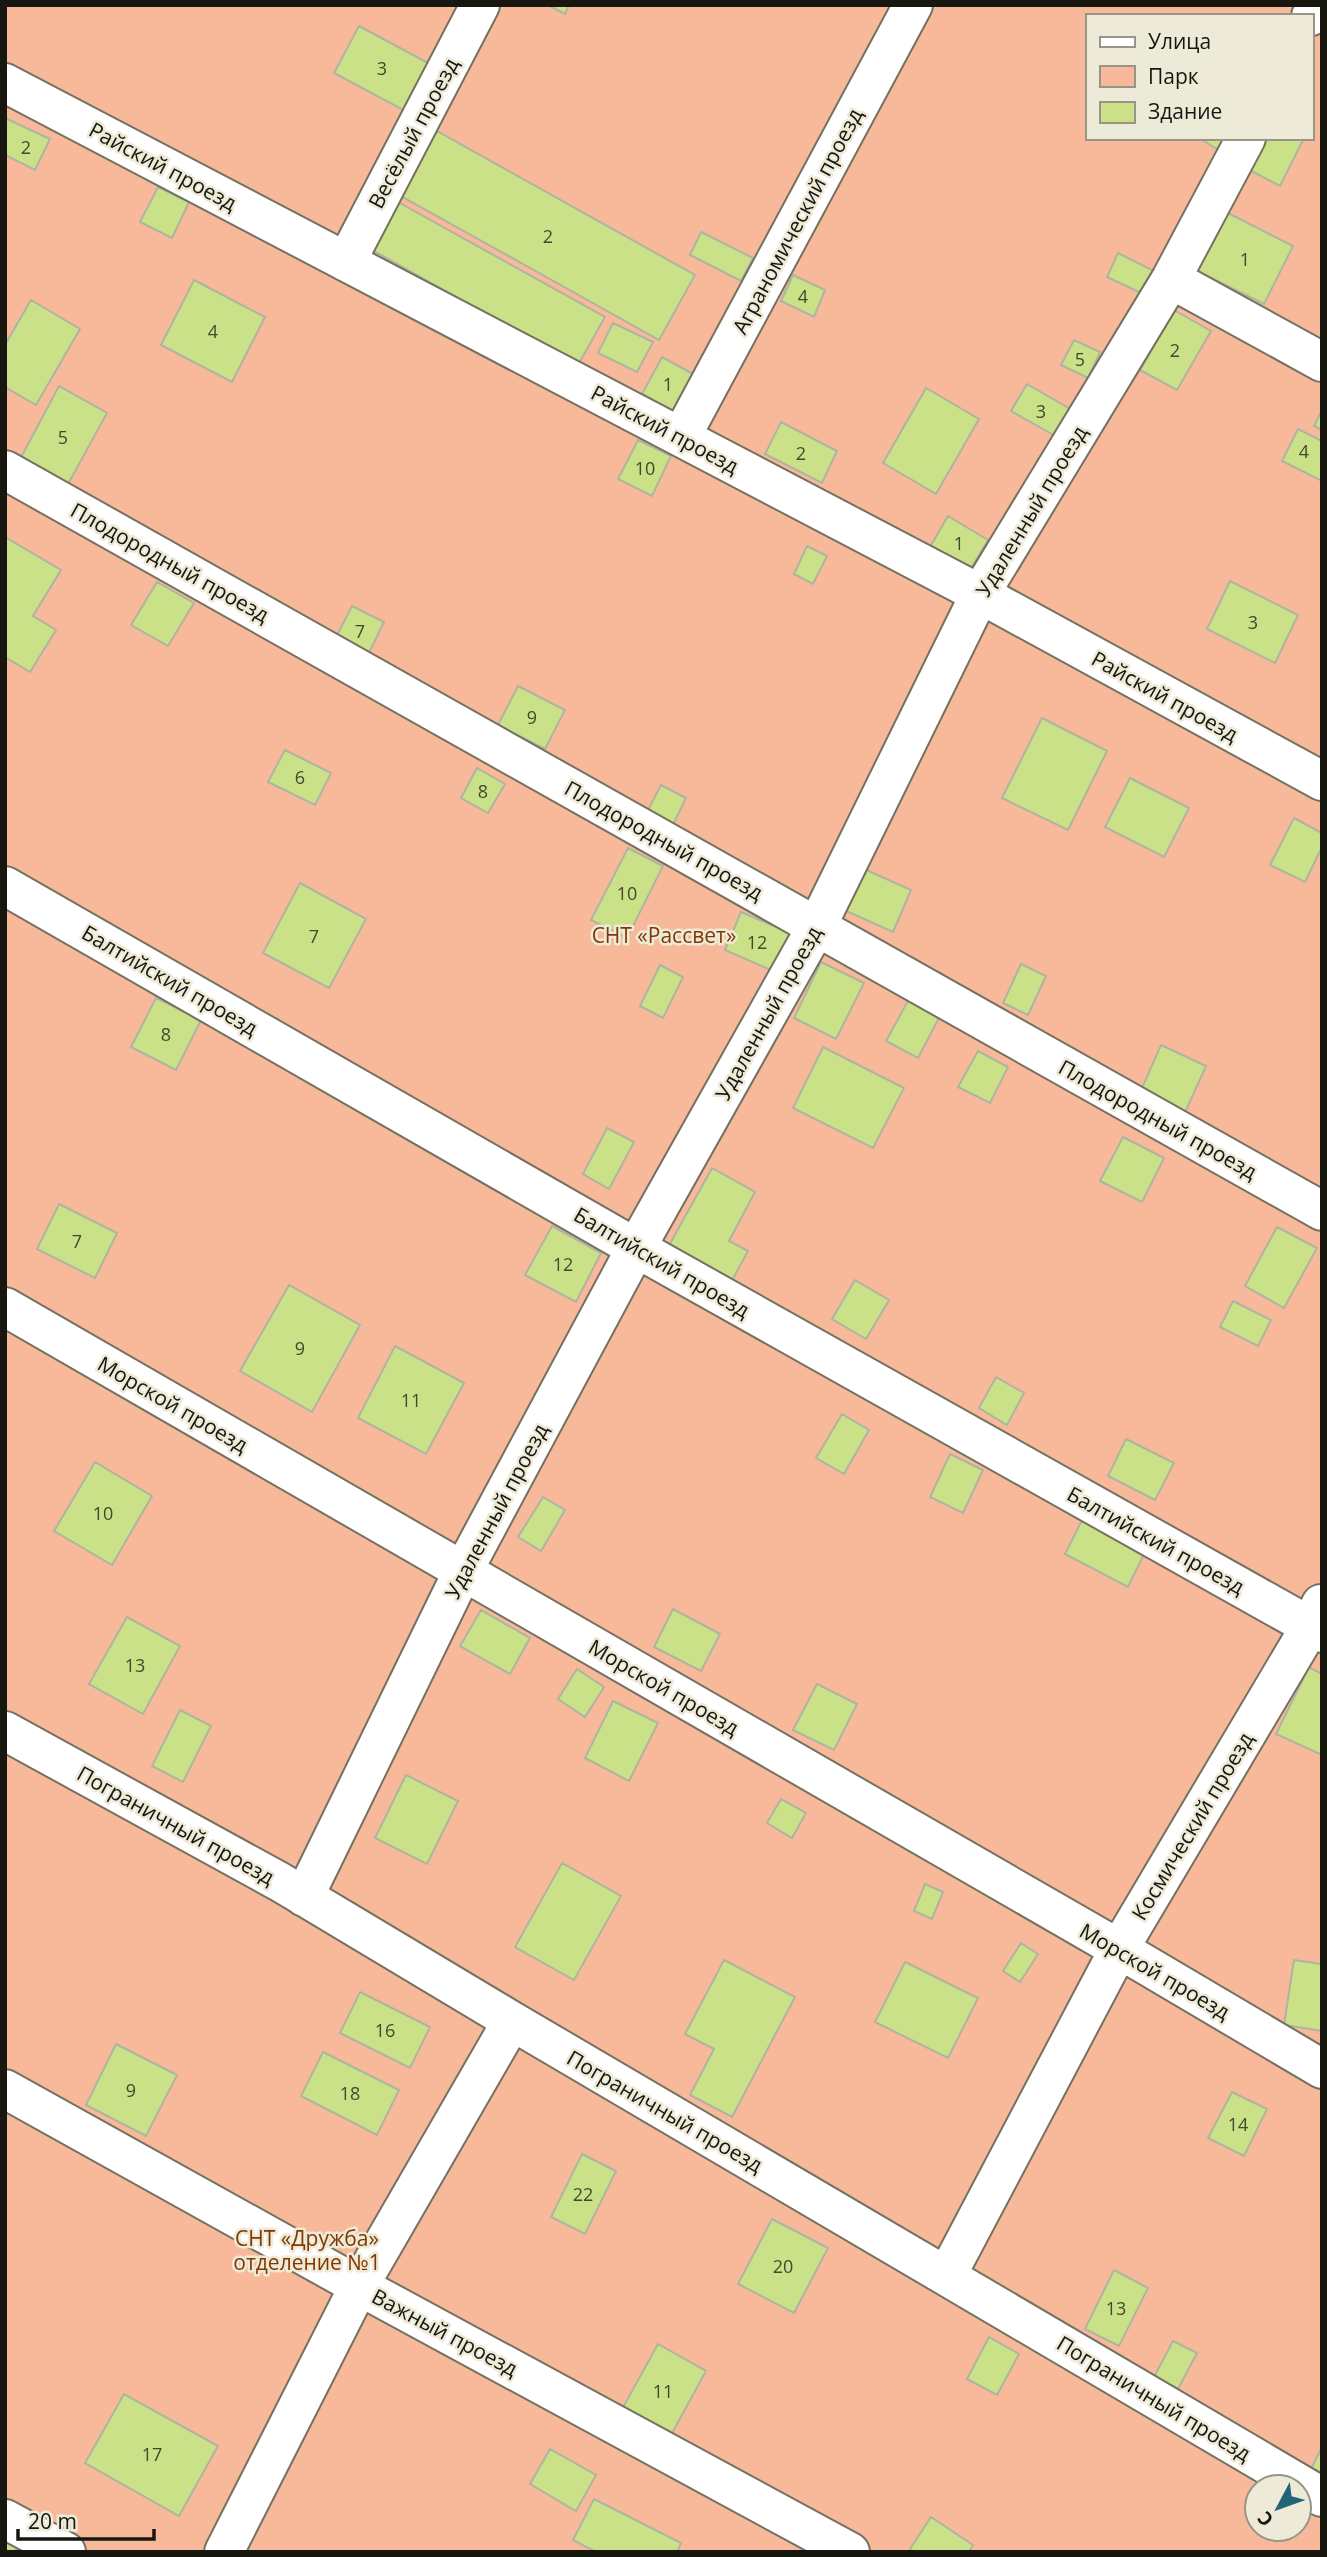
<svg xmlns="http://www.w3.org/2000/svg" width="1327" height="2557" viewBox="0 0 1327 2557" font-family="'Open Sans',sans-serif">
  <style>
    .green { fill: #f8b99b; fill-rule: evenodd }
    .building { fill: #cae187; stroke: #aeb4a2; stroke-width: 2 }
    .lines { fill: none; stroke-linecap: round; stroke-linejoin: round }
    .minor-casing { stroke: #757161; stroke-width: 42 }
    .minor { stroke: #fff; stroke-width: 38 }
    .labels { text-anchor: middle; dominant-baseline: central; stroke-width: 5; stroke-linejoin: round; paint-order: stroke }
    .number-label { font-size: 18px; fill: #44492d }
    .street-label { font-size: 21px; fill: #17160f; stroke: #eeead8 }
    .park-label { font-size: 21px; fill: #823703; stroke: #eeead8 }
  </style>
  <rect width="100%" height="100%" fill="#eeead8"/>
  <!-- green -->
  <path class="green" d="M 5,5 L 1322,5 L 1322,2552 L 5,2552 ZM 1087,16 L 1311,16 L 1311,138 L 1087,138 ZM 1257,2487 L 1299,2487 L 1299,2529 L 1257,2529 Z"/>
  <!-- building -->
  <path class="building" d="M 548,5 L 569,5 L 565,14 Z
    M 359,26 L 430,64 L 405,111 L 334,73 Z
    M 5,118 L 50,139 L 35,170 L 5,155 Z
    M 437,131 L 695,275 L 659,340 L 401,196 Z
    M 1199,138 L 1224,138 L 1217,149 Z
    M 1259,138 L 1303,140 L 1280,186 L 1244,167 Z
    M 158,187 L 189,202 L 172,238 L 140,222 Z
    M 398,202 L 605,317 L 578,365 L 372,250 Z
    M 1226,212 L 1293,246 L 1264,304 L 1197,271 Z
    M 701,232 L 753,258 L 741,281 L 690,255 Z
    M 1118,253 L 1154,271 L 1143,294 L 1107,277 Z
    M 793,275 L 825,290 L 814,317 L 781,301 Z
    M 194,280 L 265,317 L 232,382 L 161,345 Z
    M 31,300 L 80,329 L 36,405 L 5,387 L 5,345 Z
    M 1174,310 L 1211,331 L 1177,390 L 1140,370 Z
    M 613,323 L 653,342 L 637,372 L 598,353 Z
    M 1074,340 L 1100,352 L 1088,378 L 1061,365 Z
    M 662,357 L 693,374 L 673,411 L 642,394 Z
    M 1027,384 L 1072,410 L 1057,437 L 1011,411 Z
    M 59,386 L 107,413 L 67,486 L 19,461 Z
    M 926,388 L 979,419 L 936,494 L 883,463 Z
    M 1322,410 L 1322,430 L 1314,426 Z
    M 781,422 L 837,451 L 822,483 L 765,454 Z
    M 1298,429 L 1322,441 L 1322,481 L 1282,461 Z
    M 638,440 L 671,456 L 652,496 L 618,479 Z
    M 948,516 L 988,540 L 970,570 L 930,547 Z
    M 5,537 L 61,570 L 33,616 L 56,630 L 30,672 L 5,657 Z
    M 807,546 L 827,556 L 813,584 L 794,574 Z
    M 1230,581 L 1298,615 L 1275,663 L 1207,629 Z
    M 157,582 L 194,603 L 168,646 L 131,625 Z
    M 352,606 L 384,622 L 368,655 L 335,639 Z
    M 518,686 L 565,710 L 545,749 L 498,725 Z
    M 1042,718 L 1107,751 L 1068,830 L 1002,798 Z
    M 285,750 L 331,773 L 315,805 L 268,782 Z
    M 477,768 L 505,784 L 488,813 L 461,798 Z
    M 1130,778 L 1189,808 L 1164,857 L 1105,827 Z
    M 661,785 L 686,798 L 672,827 L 646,814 Z
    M 1294,818 L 1322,833 L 1322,847 L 1305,882 L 1270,865 Z
    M 628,848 L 663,866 L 627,938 L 591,920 Z
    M 862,868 L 911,890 L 893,932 L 844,910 Z
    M 300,883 L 366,919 L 329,988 L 263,953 Z
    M 741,912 L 790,933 L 773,971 L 725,950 Z
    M 821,962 L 864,983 L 836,1039 L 794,1018 Z
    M 1021,964 L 1046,976 L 1028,1015 L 1003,1003 Z
    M 660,965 L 683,977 L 663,1018 L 640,1006 Z
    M 156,998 L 201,1020 L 176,1070 L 131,1047 Z
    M 909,999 L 940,1016 L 918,1058 L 886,1041 Z
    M 1161,1045 L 1206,1066 L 1183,1117 L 1138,1097 Z
    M 823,1047 L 904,1088 L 873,1148 L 793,1108 Z
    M 978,1051 L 1008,1067 L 990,1103 L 958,1087 Z
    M 607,1128 L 634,1142 L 609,1189 L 583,1174 Z
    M 1123,1137 L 1164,1158 L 1142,1202 L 1100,1181 Z
    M 712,1168 L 755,1192 L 729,1241 L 748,1251 L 730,1284 L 667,1249 Z
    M 59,1204 L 117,1233 L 95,1278 L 37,1249 Z
    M 552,1226 L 601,1253 L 576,1302 L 525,1275 Z
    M 1277,1227 L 1317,1248 L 1284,1308 L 1245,1286 Z
    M 855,1280 L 889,1300 L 866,1339 L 832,1319 Z
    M 289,1285 L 360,1325 L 312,1412 L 240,1371 Z
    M 1233,1301 L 1271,1320 L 1258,1346 L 1220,1327 Z
    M 395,1346 L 464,1383 L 426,1454 L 358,1418 Z
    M 996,1377 L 1024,1393 L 1007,1425 L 979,1408 Z
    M 842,1414 L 869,1430 L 844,1474 L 816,1458 Z
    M 1126,1439 L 1174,1463 L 1155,1500 L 1108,1476 Z
    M 950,1454 L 983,1470 L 963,1513 L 930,1497 Z
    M 95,1462 L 152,1496 L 112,1565 L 54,1531 Z
    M 543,1497 L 565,1510 L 541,1551 L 518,1537 Z
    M 1082,1520 L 1145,1552 L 1128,1587 L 1065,1554 Z
    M 673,1609 L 720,1634 L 701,1671 L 654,1647 Z
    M 481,1610 L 530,1638 L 510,1674 L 460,1646 Z
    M 127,1617 L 180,1646 L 143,1714 L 89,1684 Z
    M 1309,1667 L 1322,1674 L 1322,1755 L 1276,1734 Z
    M 577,1669 L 604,1687 L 585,1717 L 558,1699 Z
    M 817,1684 L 857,1704 L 834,1750 L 793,1730 Z
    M 613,1701 L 658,1723 L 629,1781 L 585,1758 Z
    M 180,1710 L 211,1726 L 183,1782 L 152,1766 Z
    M 406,1775 L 458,1801 L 427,1864 L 375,1838 Z
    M 781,1799 L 806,1813 L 792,1838 L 767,1823 Z
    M 562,1863 L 621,1896 L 574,1980 L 515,1947 Z
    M 925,1884 L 943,1892 L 932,1919 L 914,1911 Z
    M 1021,1943 L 1038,1954 L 1020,1982 L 1003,1971 Z
    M 724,1960 L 795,1997 L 732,2117 L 690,2095 L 714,2049 L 685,2034 Z
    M 1294,1960 L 1322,1964 L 1322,2031 L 1284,2025 Z
    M 905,1962 L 978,1998 L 948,2058 L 875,2022 Z
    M 360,1992 L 430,2027 L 410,2068 L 340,2033 Z
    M 116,2044 L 177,2075 L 146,2136 L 86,2105 Z
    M 323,2052 L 399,2090 L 377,2135 L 301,2096 Z
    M 1232,2092 L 1267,2109 L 1244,2156 L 1208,2138 Z
    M 582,2154 L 616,2171 L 585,2234 L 551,2217 Z
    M 772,2219 L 828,2248 L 794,2313 L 738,2284 Z
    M 1114,2270 L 1148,2288 L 1119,2346 L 1085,2329 Z
    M 989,2337 L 1019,2354 L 997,2395 L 967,2379 Z
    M 1173,2341 L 1197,2353 L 1178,2389 L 1154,2377 Z
    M 658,2344 L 706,2371 L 670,2437 L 621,2411 Z
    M 124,2394 L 218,2446 L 179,2516 L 85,2463 Z
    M 1322,2447 L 1322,2474 L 1311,2469 Z
    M 550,2449 L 596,2475 L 576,2511 L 530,2484 Z
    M 594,2499 L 681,2543 L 677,2552 L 596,2552 L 573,2540 Z
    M 931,2517 L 973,2545 L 969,2552 L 914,2552 L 910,2549 Z
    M 5,2529 L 22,2538 L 15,2552 L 5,2552 Z"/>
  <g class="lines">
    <!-- minor casing -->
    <g class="minor-casing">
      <path id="minor" d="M 1311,16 L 1317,5
        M 5,83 L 980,594 L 1322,781
        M 346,262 L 480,5
        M 1171,279 L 1322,362
        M 681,437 L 913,5
        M 5,470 L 1322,1211
        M 5,886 L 636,1248 L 1322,1633
        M 5,1307 L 1119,1949 L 1322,2069
        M 5,1731 L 280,1882 L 512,2021 L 1322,2497
        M 304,1897 L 463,1571 L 636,1248 L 817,926 L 980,594 L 1171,279 L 1246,138
        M 5,2089 L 359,2286 L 850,2552
        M 947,2275 L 1119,1949 L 1310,1627 L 1321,1604
        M 5,2519 L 66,2552
        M 224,2552 L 359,2286 L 512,2021"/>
    </g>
    <!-- minor -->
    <use href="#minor" class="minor"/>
  </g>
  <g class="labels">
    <!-- number labels -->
    <g class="number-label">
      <text x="382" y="68">3</text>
      <text x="26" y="147">2</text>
      <text x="548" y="236">2</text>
      <text x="1245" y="259">1</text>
      <text x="803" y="296">4</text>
      <text x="213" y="331">4</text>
      <text x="1175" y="350">2</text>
      <text x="1080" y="359">5</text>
      <text x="668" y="384">1</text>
      <text x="1041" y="411">3</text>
      <text x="63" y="437">5</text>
      <text x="1304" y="451">4</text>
      <text x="801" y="453">2</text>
      <text x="645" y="468">10</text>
      <text x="959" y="543">1</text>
      <text x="1253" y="622">3</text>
      <text x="360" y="631">7</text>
      <text x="532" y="717">9</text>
      <text x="300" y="777">6</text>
      <text x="483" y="791">8</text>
      <text x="627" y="893">10</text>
      <text x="314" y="936">7</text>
      <text x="757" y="942">12</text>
      <text x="166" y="1034">8</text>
      <text x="77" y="1241">7</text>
      <text x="563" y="1264">12</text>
      <text x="300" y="1348">9</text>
      <text x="411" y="1400">11</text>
      <text x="103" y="1513">10</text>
      <text x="135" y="1665">13</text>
      <text x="385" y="2030">16</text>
      <text x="131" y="2090">9</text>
      <text x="350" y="2093">18</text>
      <text x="1238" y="2124">14</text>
      <text x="583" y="2194">22</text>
      <text x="783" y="2266">20</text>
      <text x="1116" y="2308">13</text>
      <text x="663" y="2391">11</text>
      <text x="152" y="2454">17</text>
    </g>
    <!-- street labels -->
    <g class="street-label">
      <text transform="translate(413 133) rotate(-62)">Весёлый проезд</text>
      <text transform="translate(163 166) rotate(28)">Райский проезд</text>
      <text transform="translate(797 221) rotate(-62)">Аграномический проезд</text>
      <text transform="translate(665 429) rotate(28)">Райский проезд</text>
      <text transform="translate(1031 511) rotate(-59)">Удаленный проезд</text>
      <text transform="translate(170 562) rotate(29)">Плодородный проезд</text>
      <text transform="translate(1165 696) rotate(29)">Райский проезд</text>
      <text transform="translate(664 840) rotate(29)">Плодородный проезд</text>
      <text transform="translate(170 980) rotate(30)">Балтийский проезд</text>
      <text transform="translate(768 1013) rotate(-61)">Удаленный проезд</text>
      <text transform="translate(1158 1119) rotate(29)">Плодородный проезд</text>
      <text transform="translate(662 1262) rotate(30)">Балтийский проезд</text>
      <text transform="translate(173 1404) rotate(30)">Морской проезд</text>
      <text transform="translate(496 1511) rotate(-62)">Удаленный проезд</text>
      <text transform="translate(1156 1540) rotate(29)">Балтийский проезд</text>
      <text transform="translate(664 1687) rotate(30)">Морской проезд</text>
      <text transform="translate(176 1825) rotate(29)">Пограничный проезд</text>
      <text transform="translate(1192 1826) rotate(-59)">Космический проезд</text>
      <text transform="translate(1155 1971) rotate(30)">Морской проезд</text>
      <text transform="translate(665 2111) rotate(30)">Пограничный проезд</text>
      <text transform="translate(445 2332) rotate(28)">Важный проезд</text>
      <text transform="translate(1154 2398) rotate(31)">Пограничный проезд</text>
    </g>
    <!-- park labels -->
    <g class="park-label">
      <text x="664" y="935">СНТ «Рассвет»</text>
      <text x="307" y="2238">СНТ «Дружба»<tspan x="307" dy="24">отделение №1</tspan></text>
    </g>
  </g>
  <!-- border -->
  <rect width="1327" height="2557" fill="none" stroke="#17160f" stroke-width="14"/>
  <!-- legend -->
  <rect x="1086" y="14" width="228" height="126" fill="#eeead8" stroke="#989588" stroke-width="2"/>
  <rect x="1100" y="37" width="35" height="10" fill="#ffffff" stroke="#989588" stroke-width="2"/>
  <text x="1148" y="49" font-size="21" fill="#17160f">Улица</text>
  <rect x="1100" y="66" width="35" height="21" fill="#f8b99b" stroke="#989588" stroke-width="2"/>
  <text x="1148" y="84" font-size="21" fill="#17160f">Парк</text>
  <rect x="1100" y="102" width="35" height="21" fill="#cae187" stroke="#989588" stroke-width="2"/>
  <text x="1148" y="119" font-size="21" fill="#17160f">Здание</text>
  <!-- north arrow -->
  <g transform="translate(1278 2508) rotate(229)"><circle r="33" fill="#eeead8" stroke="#989588" stroke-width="2"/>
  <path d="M0-5L12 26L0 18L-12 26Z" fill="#216677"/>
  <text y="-10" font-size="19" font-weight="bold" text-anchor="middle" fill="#17160f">С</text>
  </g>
  <!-- scale -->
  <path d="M18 2529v10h136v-10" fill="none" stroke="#17160f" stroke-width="3.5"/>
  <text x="28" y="2529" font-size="21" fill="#17160f" stroke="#eeead8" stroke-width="5" paint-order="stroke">20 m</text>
</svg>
